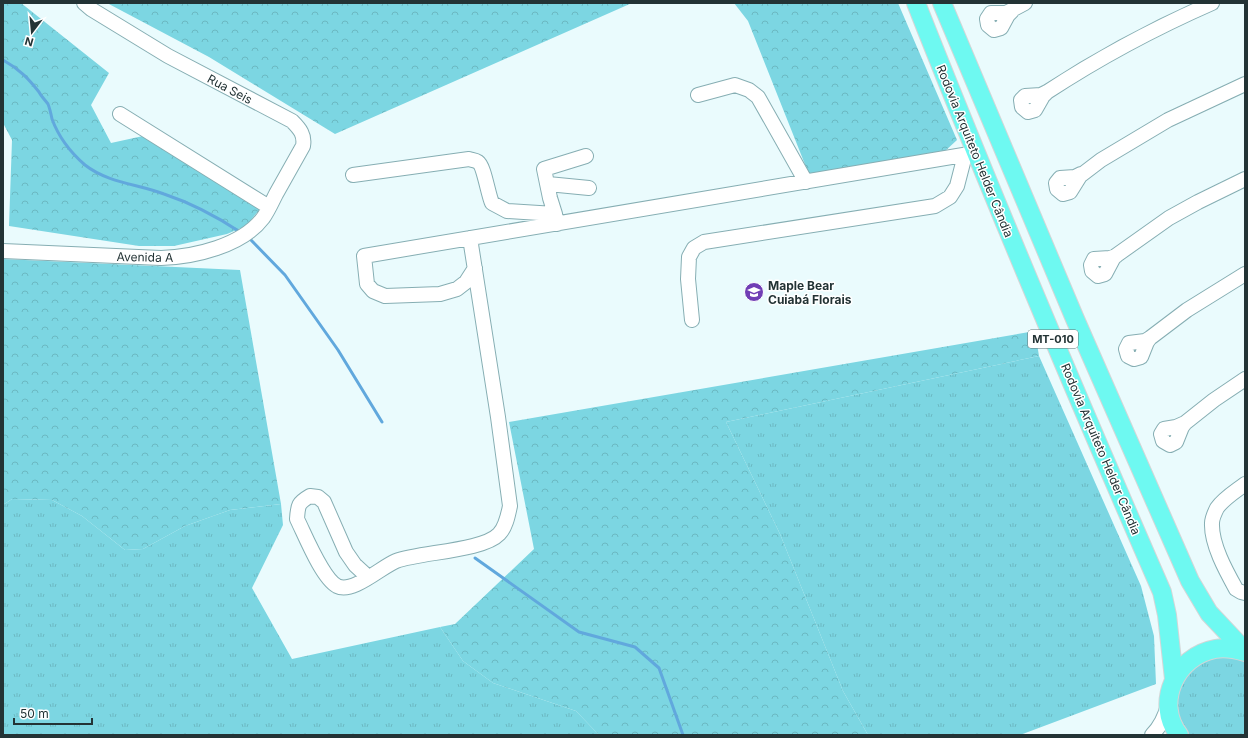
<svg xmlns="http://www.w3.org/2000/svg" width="1248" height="738" viewBox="0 0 1248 738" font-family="Inter,sans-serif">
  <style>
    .grass { fill: url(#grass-tufts) }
    .forest { fill: url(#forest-crowns) }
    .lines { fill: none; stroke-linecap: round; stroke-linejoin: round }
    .stream { stroke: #61a8dd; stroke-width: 3 }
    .minor-casing { stroke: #86aeb3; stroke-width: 16 }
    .major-casing { stroke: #d3d6d7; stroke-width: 20 }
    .minor { stroke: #fff; stroke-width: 14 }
    .major { stroke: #6ef9f1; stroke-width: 18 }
    .labels { text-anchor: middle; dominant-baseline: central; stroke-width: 3; stroke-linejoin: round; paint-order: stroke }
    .shield { fill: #fff; stroke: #657072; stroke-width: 1 }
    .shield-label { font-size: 11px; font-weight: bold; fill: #233335 }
    .street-label { font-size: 12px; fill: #233335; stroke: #fff }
    .poi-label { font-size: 12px; font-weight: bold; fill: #233335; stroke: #fff; text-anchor: start }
  </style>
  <defs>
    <pattern id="grass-tufts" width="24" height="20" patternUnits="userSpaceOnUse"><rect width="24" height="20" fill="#7cd6e2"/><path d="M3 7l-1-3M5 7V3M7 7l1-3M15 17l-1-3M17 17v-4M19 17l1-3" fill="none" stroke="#6bb8c2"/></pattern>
    <pattern id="forest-crowns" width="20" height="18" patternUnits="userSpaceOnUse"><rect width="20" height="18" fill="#7cd6e2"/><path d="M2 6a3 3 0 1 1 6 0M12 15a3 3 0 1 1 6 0" fill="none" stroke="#6bb8c2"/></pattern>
  </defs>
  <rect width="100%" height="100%" fill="#eafbfd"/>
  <!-- grass -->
  <path class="grass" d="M 1039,356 L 1141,586 L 1154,636 L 1156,684 L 1020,735 L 868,735 L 843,691 L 780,534 L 726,422 Z
    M 12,499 L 52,500 L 82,516 L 125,550 L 143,549 L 185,526 L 230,510 L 281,504 L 283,525 L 252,588 L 292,659 L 440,627 L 463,661 L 493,683 L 576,711 L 599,735 L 3,735 L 3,505 Z
    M 1222,656 L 1236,658 L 1245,662 L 1245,735 L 1188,735 L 1184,730 L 1177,714 L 1178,687 L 1195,665 Z"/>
  <!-- forest -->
  <path class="forest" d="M 3,3 L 21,3 L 109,73 L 91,105 L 111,143 L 143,136 L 260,209 L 246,226 L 227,234 L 174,246 L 139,246 L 9,226 L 12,140 L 3,123 Z
    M 107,3 L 632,3 L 335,134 L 209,57 Z
    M 734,3 L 898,3 L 957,140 L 944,152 L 813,175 L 808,172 L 748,21 Z
    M 3,259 L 240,270 L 281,504 L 230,510 L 185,526 L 143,549 L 125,550 L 82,516 L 52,500 L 12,499 L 3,505 Z
    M 1035,331 L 1039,356 L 726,422 L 780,534 L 843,691 L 868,735 L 599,735 L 576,711 L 493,683 L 463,661 L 440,627 L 455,624 L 534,549 L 509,422 Z"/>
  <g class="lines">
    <!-- stream -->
    <path class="stream" d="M 3,60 C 19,69 28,78 39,92 C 41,96 45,100 48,104 C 50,109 51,114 52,119 C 59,138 70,152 85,165 C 108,183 138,184 164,194 C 191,203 216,216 240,232
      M 248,237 L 285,275 L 338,350 L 382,422
      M 475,558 L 579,632 L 635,647 L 659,668 L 683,735"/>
    <!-- minor casing -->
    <g class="minor-casing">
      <path id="minor" d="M 1012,11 L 1008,15 L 1001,28 L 994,30 L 988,25 L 987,19 L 991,13 L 1006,13 L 1025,3
        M 1047,92 L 1043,96 L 1035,110 L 1028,112 L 1022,107 L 1021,100 L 1025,96 L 1041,95 L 1047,92 C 1099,58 1155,28 1212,3
        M 698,95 L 735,85 L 749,90 L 758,97 L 806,182
        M 120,114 L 269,207
        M 1081,174 L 1075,177 L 1060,178 L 1056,183 L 1057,189 L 1063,194 L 1070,192 L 1080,176 L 1101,160 L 1168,120 L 1245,84
        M 353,175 L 469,159 C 471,160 475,160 478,162 C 484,166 488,194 492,203 L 507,211 L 555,214 L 557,224
        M 548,184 L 589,188
        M 555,214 L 550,198 L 544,169 L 586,156
        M 3,251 L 161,258 C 194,257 242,246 263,218 C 268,211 272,202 276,194 C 285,178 294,162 303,146 C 305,135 300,129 292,121 L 168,56 L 91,9 L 84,3
        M 1116,256 L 1110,258 L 1094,259 L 1091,265 L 1092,271 L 1098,276 L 1105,274 L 1114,257 L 1169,218 L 1198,202 L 1245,179
        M 475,268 L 466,282 L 457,289 L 440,294 L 385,296 L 373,291 L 367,284 L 364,256 L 975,153
        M 692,320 L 688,279 L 689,257 L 694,248 L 704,242 L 935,206 L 950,197 L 957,186 L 965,155
        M 1150,338 L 1147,342 L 1141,357 L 1134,359 L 1128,356 L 1126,349 L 1129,343 L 1145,341 L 1150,338 L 1187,310 L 1245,274
        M 1185,423 L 1182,427 L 1176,442 L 1170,445 L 1163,441 L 1161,434 L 1164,429 L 1176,427 L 1185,423 L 1214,400 L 1245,379
        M 1245,484 C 1236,491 1224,498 1217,508 C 1215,512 1212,518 1212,523 C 1211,544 1226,571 1236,589 L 1241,592 L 1245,593
        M 368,577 L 355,565 L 346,552 L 324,502 L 318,497 L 310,496 C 298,503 298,505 297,519 C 305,535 322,578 337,586 C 353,594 381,567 396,561 C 420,552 483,551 499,534 C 506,527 508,515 510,506 L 498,417 L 470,238
        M 1152,735 C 1161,726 1165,717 1168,705"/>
    </g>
    <!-- major casing -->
    <g class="major-casing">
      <path id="major" d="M 916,3 C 994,201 1077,397 1162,592 L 1167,615 L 1174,679
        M 942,3 L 1075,319 L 1190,581 L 1209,613 L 1245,651
        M 1179,735 C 1154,703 1176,656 1215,649 C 1225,647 1235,649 1245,652"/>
    </g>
    <!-- minor -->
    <use href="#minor" class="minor"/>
    <!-- major -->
    <use href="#major" class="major"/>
  </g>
  <!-- icons -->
  <defs>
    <g id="school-disc" transform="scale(1)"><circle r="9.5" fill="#703eb5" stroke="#fff"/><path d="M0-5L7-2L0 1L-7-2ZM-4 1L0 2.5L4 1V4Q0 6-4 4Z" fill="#fff"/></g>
  </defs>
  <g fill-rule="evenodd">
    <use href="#school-disc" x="754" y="292"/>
  </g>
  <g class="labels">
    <!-- shield labels -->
    <rect class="shield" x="1028" y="330" width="50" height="18" rx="3"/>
    <g class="shield-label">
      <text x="1053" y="339">MT-010</text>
    </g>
    <!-- street labels -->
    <g class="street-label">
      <text transform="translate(230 89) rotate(28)">Rua Seis</text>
      <text transform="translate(975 151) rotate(68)">Rodovia Arquiteto Helder Cândia</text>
      <text transform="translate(145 257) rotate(1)">Avenida A</text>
      <text transform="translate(1101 449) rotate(67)">Rodovia Arquiteto Helder Cândia</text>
    </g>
    <!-- poi labels -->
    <g class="poi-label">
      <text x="768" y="285">Maple Bear<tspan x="768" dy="14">Cuiabá Florais</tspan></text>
    </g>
  </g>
  <!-- border -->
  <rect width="1248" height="738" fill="none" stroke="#233335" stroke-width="8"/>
  <!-- north arrow -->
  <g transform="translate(32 32) rotate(196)" stroke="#ffffff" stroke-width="3" paint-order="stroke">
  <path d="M0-3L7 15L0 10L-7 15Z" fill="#233335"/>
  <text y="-6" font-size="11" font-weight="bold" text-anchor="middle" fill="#233335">N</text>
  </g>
  <!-- scale -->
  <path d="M14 718v6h78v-6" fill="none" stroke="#233335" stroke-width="2"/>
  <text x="20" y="718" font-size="12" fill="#233335" stroke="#ffffff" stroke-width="3" paint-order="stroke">50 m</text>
</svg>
